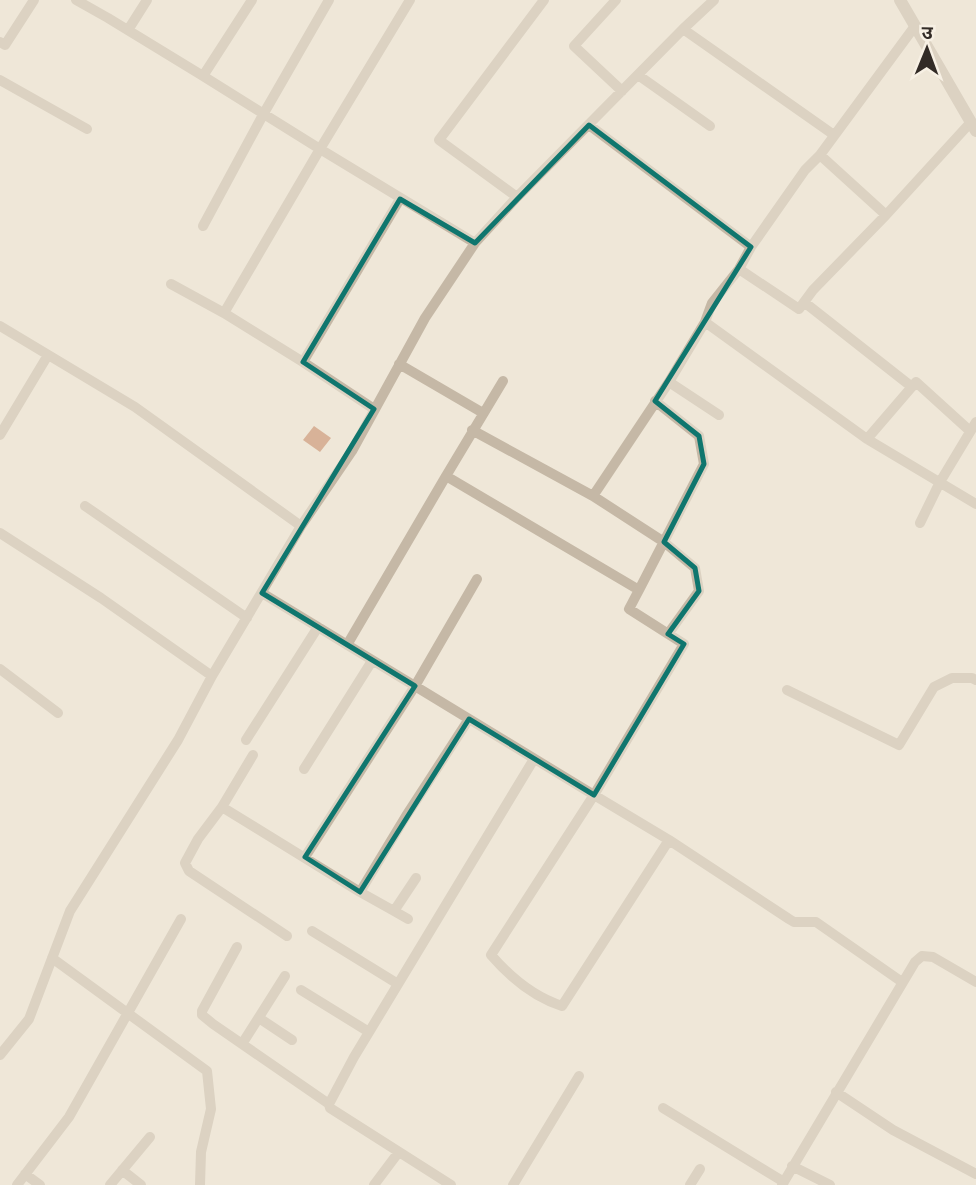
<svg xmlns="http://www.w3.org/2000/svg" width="976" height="1185" viewBox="0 0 976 1185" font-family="'Exo 2','Noto Sans Devanagari',sans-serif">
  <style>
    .building { fill: #bc7249 }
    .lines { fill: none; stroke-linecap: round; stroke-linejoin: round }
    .minor { stroke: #c5b8a6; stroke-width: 10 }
    .tertiary { stroke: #c5b8a6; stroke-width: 12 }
    .marked { fill: none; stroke: #0f766e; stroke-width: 5; stroke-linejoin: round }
  </style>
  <rect width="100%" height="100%" fill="#efe7d8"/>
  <!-- building -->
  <path class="building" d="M 314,426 L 331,438 L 320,452 L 303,440 Z"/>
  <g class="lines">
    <!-- minor -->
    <path class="minor" d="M 76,0 L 108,18 L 203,76 L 252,0
      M 410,0 L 320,149 L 475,243
      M 616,0 L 574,46 L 622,91
      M 915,26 L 820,155 L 805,170 L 751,247 L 739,269 L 712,303 L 705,322 L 867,439 L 976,504
      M 683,29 L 834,135
      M 128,30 L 147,0
      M 0,42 L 5,45 L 34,0
      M 638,75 L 710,126
      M 0,80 L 87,129
      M 589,125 L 751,247
      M 820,155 L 886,215
      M 517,197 L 439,140 L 544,0
      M 203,226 L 264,113 L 329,0
      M 739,269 L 799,309 L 813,290 L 886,215 L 971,122
      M 171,284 L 224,313 L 320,149 L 203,76
      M 804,302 L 912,387
      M 224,313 L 303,362
      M 0,326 L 135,407 L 301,526
      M 399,364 L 483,413
      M 669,382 L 719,415
      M 374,409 L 303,362 L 400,199
      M 472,430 L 593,496 L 669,382 L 705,322
      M 0,435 L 48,355
      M 867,439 L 916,382 L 970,431
      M 446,476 L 503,381
      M 593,496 L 664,542 L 695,568 L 699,591 L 668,634
      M 85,506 L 247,618
      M 920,523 L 940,482 L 976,422
      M 0,533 L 101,598 L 212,676
      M 639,590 L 704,464 L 699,436 L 655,401
      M 262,593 L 594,795 L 684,644 L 629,609 L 639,590 L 446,476 L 347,645
      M 0,669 L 58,713
      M 787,690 L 899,745 L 934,687 L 952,678 L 972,678 L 976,680
      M 246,740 L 318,627
      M 253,755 L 222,807 L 198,839 L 185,863 L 189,871 L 287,936
      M 304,769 L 372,661
      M 222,807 L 360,892 L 394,911 L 416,878
      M 669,840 L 562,1006 C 534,997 510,977 491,955 L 594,795 L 669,840 L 789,919 L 794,922 L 816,922 L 902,982
      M 305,857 L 415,686 L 477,579
      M 360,892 L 406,816 L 469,719
      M 394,911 L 408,919
      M 312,931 L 398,984
      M 237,947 L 202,1011 L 202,1015 L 213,1024 L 329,1104
      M 52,958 L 207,1071 L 211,1109 L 201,1152 L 200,1185
      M 301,990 L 369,1032
      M 259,1018 L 292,1040
      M 242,1044 L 285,976
      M 0,1055 L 29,1019 L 70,911 L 178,740 L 212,676 L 301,526 L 352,451 L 425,318 L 475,243 L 517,197 L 683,29 L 714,0
      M 836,1092 L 893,1130 L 976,1174
      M 663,1108 L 784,1182
      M 792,1166 L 830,1185
      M 122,1170 L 141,1185
      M 25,1174 L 40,1185
      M 17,1185 L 69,1117 L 181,919
      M 110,1185 L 150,1137
      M 374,1185 L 398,1153
      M 451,1185 L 330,1108 L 329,1104 L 354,1057 L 534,759
      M 513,1185 L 579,1076
      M 690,1185 L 700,1169
      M 782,1185 L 915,962 L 922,956 L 933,957 L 976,982"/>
    <!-- tertiary -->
    <path class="tertiary" d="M 900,0 L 976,131"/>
  </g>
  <!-- marked area -->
  <path d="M0 0H976V1185H0ZM 589,125 L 751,247 L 655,401 L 699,436 L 704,464 L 664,542 L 695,568 L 699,591 L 668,634 L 684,644 L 594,795 L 469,719 L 360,892 L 305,857 L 415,686 L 262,593 L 374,409 L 303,362 L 400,199 L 475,243 Z" fill="#efe7d8" fill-opacity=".55" fill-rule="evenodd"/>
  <path class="marked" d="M 589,125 L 751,247 L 655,401 L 699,436 L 704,464 L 664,542 L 695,568 L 699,591 L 668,634 L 684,644 L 594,795 L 469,719 L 360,892 L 305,857 L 415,686 L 262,593 L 374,409 L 303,362 L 400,199 L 475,243 Z"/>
  <!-- north arrow -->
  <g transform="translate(927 49) rotate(1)" stroke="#f7f0e4" stroke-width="5" paint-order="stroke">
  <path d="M0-5L12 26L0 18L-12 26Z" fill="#322b26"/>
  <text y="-10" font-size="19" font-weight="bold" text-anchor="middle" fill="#322b26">उ</text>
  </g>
</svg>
